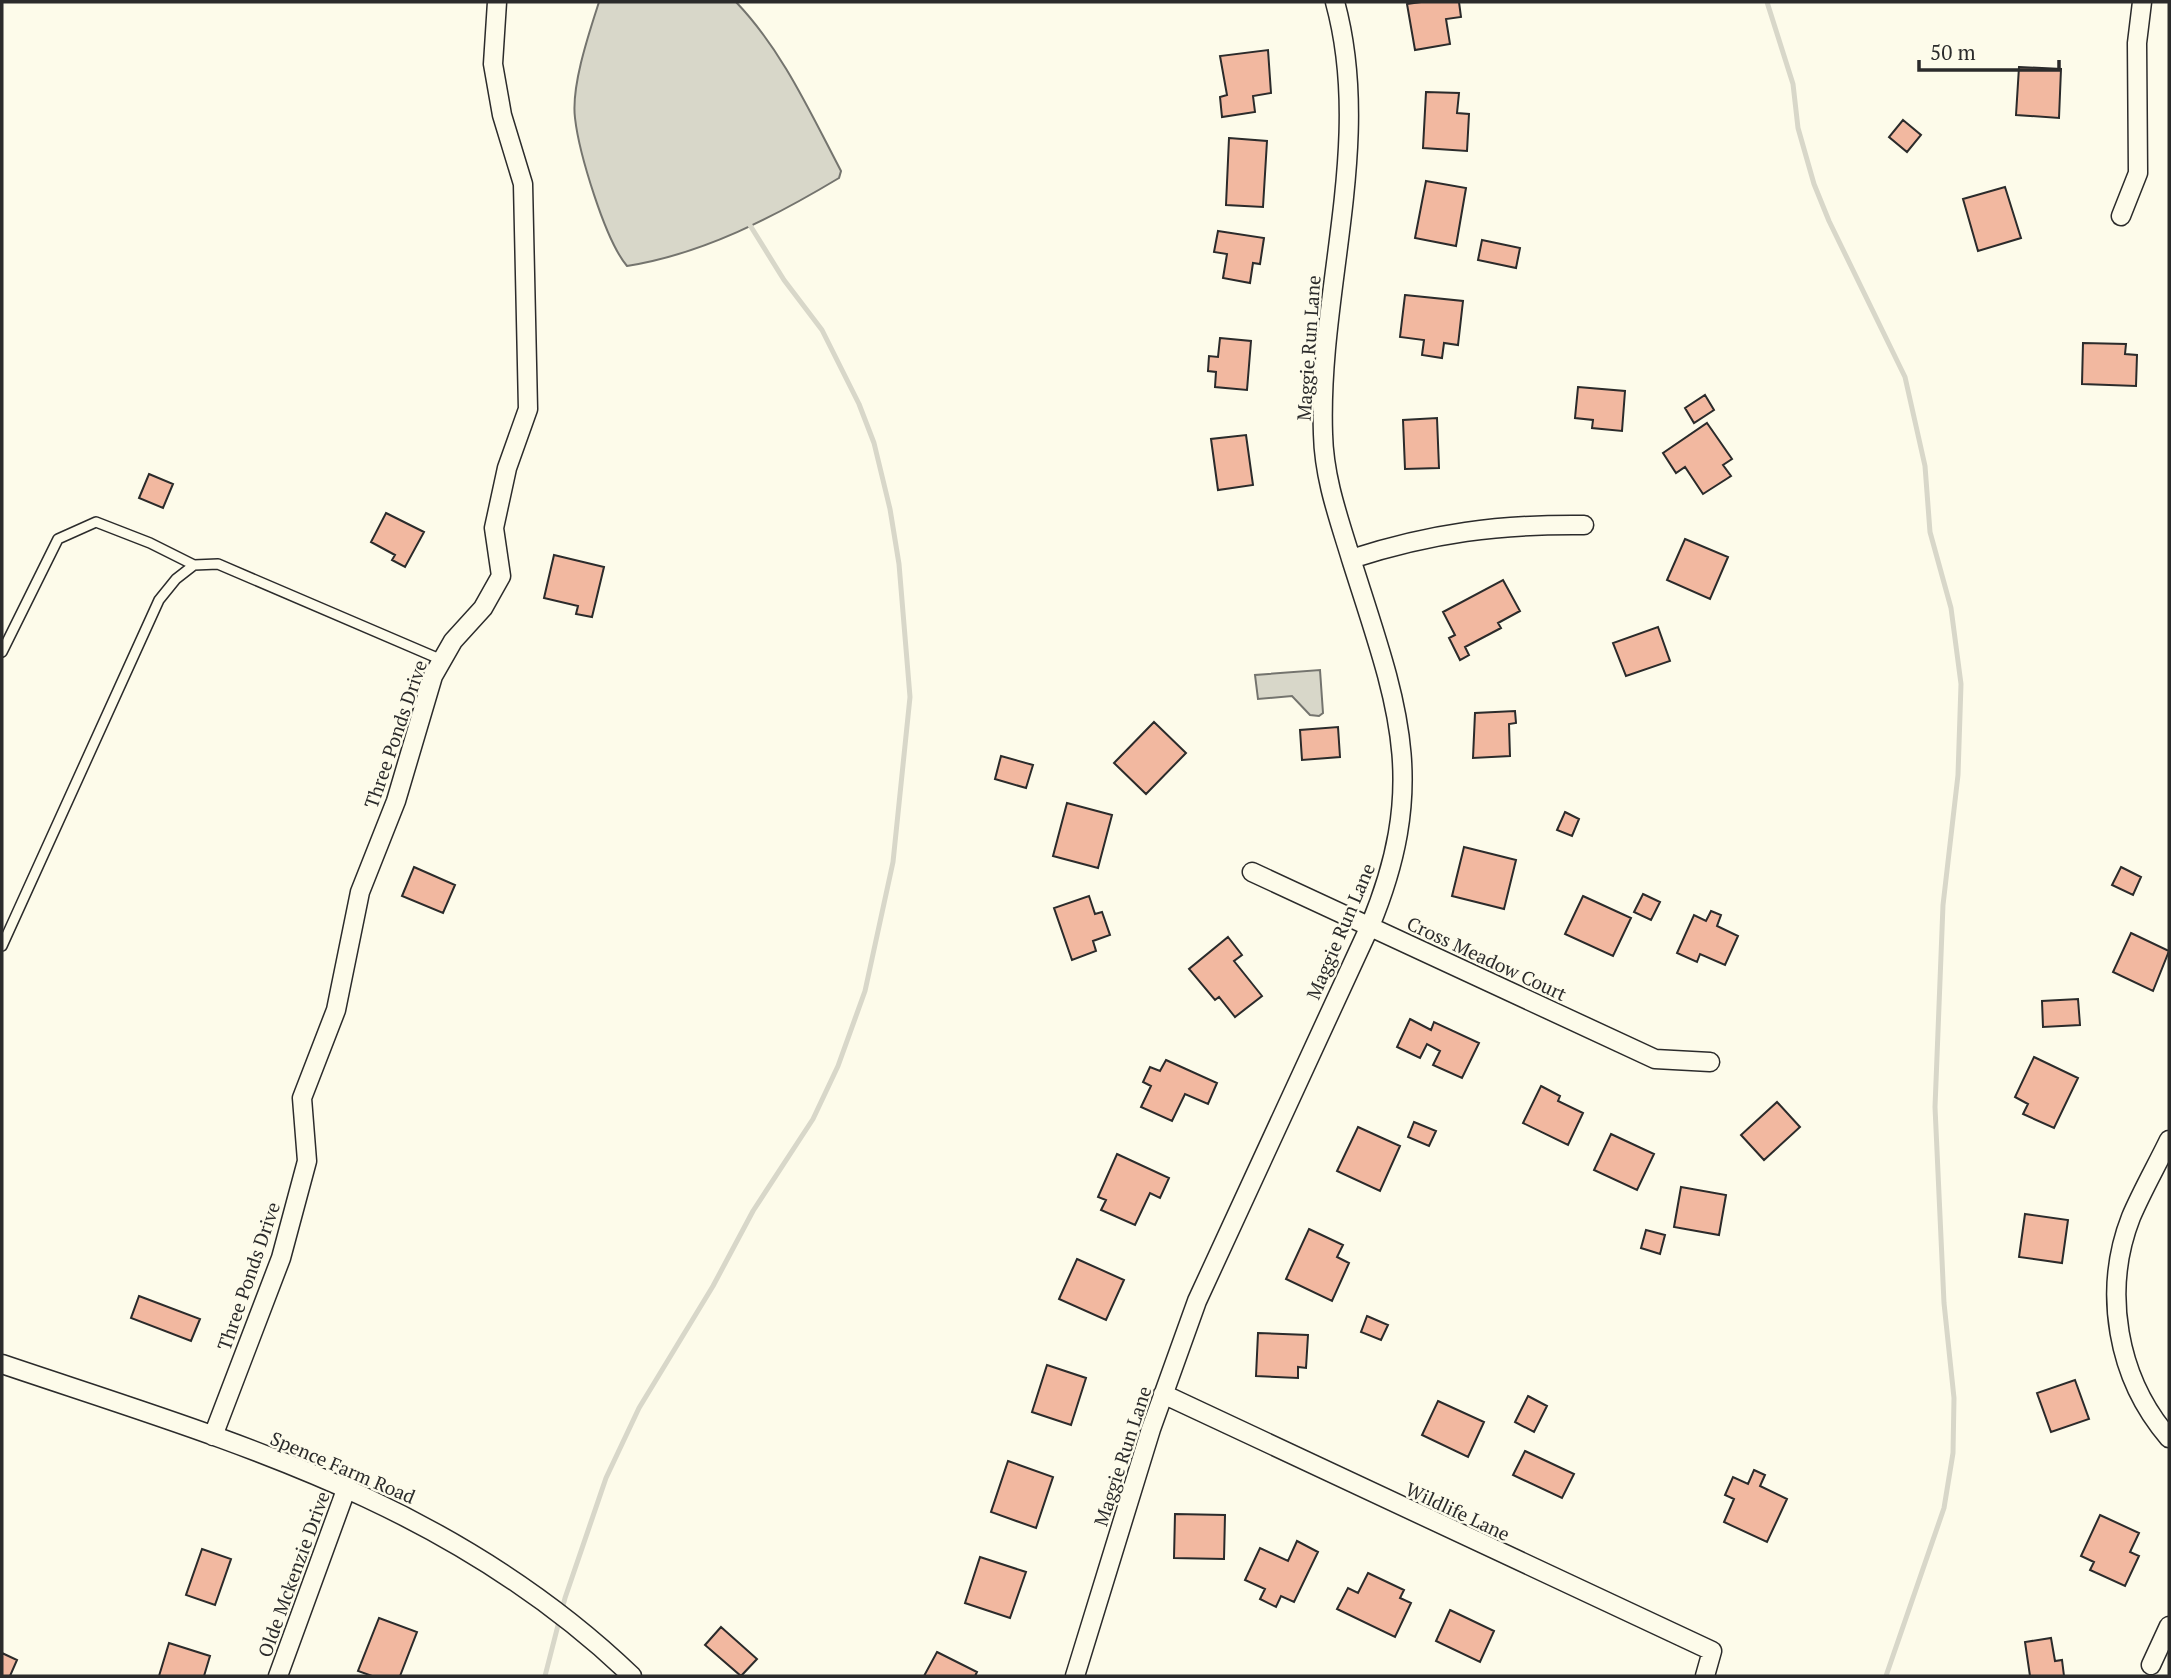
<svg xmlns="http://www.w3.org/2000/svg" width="2171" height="1678" viewBox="0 0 2171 1678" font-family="'PT Serif',serif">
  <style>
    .water { fill: #d8d7c9; stroke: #74746e; stroke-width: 2 }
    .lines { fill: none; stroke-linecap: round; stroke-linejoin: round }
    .stream { stroke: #d8d7c9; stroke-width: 5 }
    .building { fill: #f2b8a0; stroke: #2b2b2b; stroke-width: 2 }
    .lane-casing { stroke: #2b2b2b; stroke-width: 12 }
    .street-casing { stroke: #2b2b2b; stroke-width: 21 }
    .lane { stroke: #fdfbea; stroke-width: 9 }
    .street { stroke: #fdfbea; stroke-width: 18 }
    .labels { text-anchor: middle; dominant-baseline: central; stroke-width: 5; stroke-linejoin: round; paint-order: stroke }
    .street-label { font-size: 19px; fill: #2b2b2b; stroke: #fdfbea }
  </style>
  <rect width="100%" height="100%" fill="#fdfbea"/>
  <!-- water -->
  <path class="water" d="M 599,2 L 736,2 C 782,50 810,112 841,171 L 839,178 C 774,217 703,254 627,266 C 605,240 579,153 575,118 C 571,86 589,33 599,2 Z
    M 1320,670 L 1323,713 L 1319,716 L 1310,715 L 1292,696 L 1258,699 L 1255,675 Z"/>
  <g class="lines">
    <!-- stream -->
    <path class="stream" d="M 1767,2 L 1793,84 L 1798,128 L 1814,184 L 1829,221 L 1905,377 L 1925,466 L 1930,532 L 1951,608 L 1961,684 L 1958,775 L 1943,905 L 1935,1107 L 1944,1303 L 1954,1398 L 1953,1453 L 1944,1508 L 1886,1676
      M 545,1676 L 565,1598 L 606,1478 L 639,1408 L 713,1286 L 753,1211 L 813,1119 L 838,1066 L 865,991 L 893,862 L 910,697 L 899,564 L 890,509 L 874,443 L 859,404 L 822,330 L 784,280 L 748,222"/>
  </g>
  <!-- building -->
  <path class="building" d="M 1421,2 L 1459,2 L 1461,17 L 1446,19 L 1450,44 L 1415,50 L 1407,4 Z
    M 1268,50 L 1271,93 L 1253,96 L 1255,112 L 1222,117 L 1220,97 L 1227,95 L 1220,56 Z
    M 2019,67 L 2061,69 L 2059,118 L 2016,115 Z
    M 1426,92 L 1459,93 L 1457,113 L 1469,114 L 1467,151 L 1423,148 Z
    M 1903,120 L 1921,135 L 1907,152 L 1889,137 Z
    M 1229,138 L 1267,141 L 1263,207 L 1226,205 Z
    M 1426,181 L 1466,188 L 1456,246 L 1415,238 Z
    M 2005,187 L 2021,238 L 1978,251 L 1963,199 Z
    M 1218,231 L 1264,238 L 1260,264 L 1253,263 L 1250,283 L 1223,278 L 1227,254 L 1214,252 Z
    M 1482,240 L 1520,248 L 1516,268 L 1478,260 Z
    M 1405,295 L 1463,301 L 1458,345 L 1444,343 L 1442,358 L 1422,355 L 1424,340 L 1400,337 Z
    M 1220,338 L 1251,341 L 1247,390 L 1215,387 L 1216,372 L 1208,371 L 1209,356 L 1218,357 Z
    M 2083,343 L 2126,344 L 2125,354 L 2137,355 L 2136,386 L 2082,384 Z
    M 1578,387 L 1625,391 L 1622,431 L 1592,428 L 1593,420 L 1575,418 Z
    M 1705,395 L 1714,410 L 1694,423 L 1685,408 Z
    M 1437,418 L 1439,468 L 1405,469 L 1403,420 Z
    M 1707,423 L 1732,459 L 1723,465 L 1731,476 L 1703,494 L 1685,467 L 1676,473 L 1663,453 Z
    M 1246,435 L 1253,485 L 1218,490 L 1211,439 Z
    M 149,474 L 173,484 L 163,508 L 139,498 Z
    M 386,513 L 424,532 L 405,567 L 392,560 L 395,555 L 371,542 Z
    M 1685,539 L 1728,557 L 1710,599 L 1667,580 Z
    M 554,555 L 604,567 L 592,617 L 576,614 L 578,606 L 544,598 Z
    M 1503,580 L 1520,611 L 1498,623 L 1501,628 L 1465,647 L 1469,655 L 1460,660 L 1449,638 L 1455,635 L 1443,612 Z
    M 1658,627 L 1670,661 L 1626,676 L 1613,643 Z
    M 1515,711 L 1516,723 L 1509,724 L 1510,756 L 1473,758 L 1475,713 Z
    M 1154,722 L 1186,753 L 1146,794 L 1114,763 Z
    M 1338,727 L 1340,757 L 1302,760 L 1300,730 Z
    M 1001,756 L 1033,765 L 1026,788 L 995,779 Z
    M 1067,803 L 1112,815 L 1098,868 L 1053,856 Z
    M 1565,812 L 1579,819 L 1572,836 L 1557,830 Z
    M 1464,847 L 1516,860 L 1504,909 L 1452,896 Z
    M 414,867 L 455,885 L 443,913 L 402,896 Z
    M 2121,867 L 2141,877 L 2133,895 L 2112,885 Z
    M 1643,894 L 1660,902 L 1651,920 L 1634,912 Z
    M 1089,896 L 1095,914 L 1102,912 L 1110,935 L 1093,941 L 1096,951 L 1072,960 L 1054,908 Z
    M 1583,896 L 1631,918 L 1613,956 L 1565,934 Z
    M 1711,911 L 1721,915 L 1717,926 L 1738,936 L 1725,965 L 1700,954 L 1697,962 L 1677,953 L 1694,915 L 1706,921 Z
    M 2131,933 L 2169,951 L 2153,991 L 2113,972 Z
    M 1228,937 L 1242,955 L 1234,961 L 1262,996 L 1235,1017 L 1219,997 L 1215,1000 L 1189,969 Z
    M 2078,999 L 2080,1025 L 2043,1027 L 2042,1001 Z
    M 1410,1019 L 1431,1030 L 1434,1022 L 1479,1043 L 1462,1078 L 1433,1065 L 1440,1051 L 1427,1044 L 1420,1058 L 1397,1047 Z
    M 2034,1057 L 2078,1078 L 2054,1128 L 2023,1114 L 2028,1104 L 2015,1097 Z
    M 1166,1060 L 1217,1083 L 1208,1104 L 1185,1094 L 1172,1121 L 1141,1107 L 1151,1086 L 1143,1082 L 1150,1067 L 1160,1071 Z
    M 1541,1086 L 1560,1096 L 1558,1101 L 1583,1113 L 1568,1145 L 1523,1123 Z
    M 1777,1102 L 1800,1127 L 1764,1160 L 1741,1135 Z
    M 1414,1122 L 1436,1131 L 1429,1146 L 1408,1137 Z
    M 1358,1127 L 1400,1146 L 1380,1191 L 1337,1171 Z
    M 1611,1134 L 1654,1154 L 1637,1190 L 1594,1170 Z
    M 1117,1154 L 1169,1178 L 1160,1198 L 1150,1193 L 1135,1225 L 1101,1210 L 1106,1200 L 1098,1197 Z
    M 1681,1187 L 1726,1195 L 1719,1235 L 1674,1227 Z
    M 2025,1214 L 2068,1220 L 2062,1263 L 2019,1257 Z
    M 1309,1229 L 1343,1245 L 1337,1257 L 1349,1263 L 1332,1301 L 1286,1279 Z
    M 1646,1230 L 1665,1235 L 1660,1254 L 1641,1248 Z
    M 1077,1259 L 1124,1280 L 1106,1320 L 1059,1299 Z
    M 139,1296 L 200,1319 L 191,1341 L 131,1318 Z
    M 1367,1316 L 1388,1325 L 1381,1340 L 1361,1332 Z
    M 1258,1333 L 1308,1335 L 1306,1368 L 1298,1367 L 1298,1378 L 1256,1376 Z
    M 1047,1365 L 1086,1378 L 1071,1425 L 1032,1412 Z
    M 2075,1380 L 2089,1419 L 2051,1432 L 2037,1393 Z
    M 1528,1396 L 1547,1406 L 1534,1432 L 1515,1422 Z
    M 1438,1401 L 1484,1422 L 1468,1457 L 1422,1435 Z
    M 1525,1451 L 1574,1474 L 1562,1498 L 1513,1475 Z
    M 1008,1461 L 1053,1477 L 1036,1528 L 991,1512 Z
    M 1754,1470 L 1765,1475 L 1760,1486 L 1787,1499 L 1767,1542 L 1724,1522 L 1734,1499 L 1725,1495 L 1733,1477 L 1748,1484 Z
    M 1175,1514 L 1225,1515 L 1224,1559 L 1174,1558 Z
    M 2100,1515 L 2139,1533 L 2130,1552 L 2139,1556 L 2125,1586 L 2090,1570 L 2094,1562 L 2081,1556 Z
    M 1297,1541 L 1318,1552 L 1294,1602 L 1281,1596 L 1276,1607 L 1260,1599 L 1265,1589 L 1245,1580 L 1260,1548 L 1288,1561 Z
    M 202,1549 L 231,1559 L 215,1605 L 186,1595 Z
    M 980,1557 L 1026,1572 L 1010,1618 L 965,1603 Z
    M 1368,1573 L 1404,1590 L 1400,1598 L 1411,1603 L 1395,1637 L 1337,1609 L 1348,1588 L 1358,1593 Z
    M 1450,1610 L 1494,1631 L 1480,1662 L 1436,1641 Z
    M 379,1618 L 417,1632 L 400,1676 L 372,1676 L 358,1671 Z
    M 721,1627 L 757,1659 L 741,1676 L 705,1645 Z
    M 2051,1638 L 2055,1661 L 2062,1660 L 2064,1676 L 2030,1676 L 2025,1642 Z
    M 169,1643 L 210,1656 L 204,1676 L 159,1676 Z
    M 937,1652 L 977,1672 L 975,1676 L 924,1676 Z
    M 2,1653 L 17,1660 L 10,1676 L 2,1676 Z"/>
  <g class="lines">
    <!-- lane casing -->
    <g class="lane-casing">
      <path id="lane" d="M 2,652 L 58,539 L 96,522 L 150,543 L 194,565 L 218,564 L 442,660
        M 2,946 L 159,600 L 176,579 L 194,565"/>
    </g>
    <!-- street casing -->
    <g class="street-casing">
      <path id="street" d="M 2121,216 L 2138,173 L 2137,43 L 2142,2
        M 1351,559 C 1431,533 1500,524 1584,525
        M 1252,872 L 1655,1059 L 1710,1062
        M 2169,1140 C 2157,1165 2142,1191 2131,1217 C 2102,1291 2117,1378 2169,1438
        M 2,1364 C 233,1442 451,1502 632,1676
        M 1163,1394 L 1712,1651 L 1705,1676
        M 213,1436 L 281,1258 L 307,1161 L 302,1098 L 336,1010 L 360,892 L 396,801 L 433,676 L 453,641 L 483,608 L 501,576 L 494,528 L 507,468 L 528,409 L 523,184 L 502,115 L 493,64 L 497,2
        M 2151,1665 L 2169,1626
        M 278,1676 L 347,1487
        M 1075,1676 L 1151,1429 L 1197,1301 L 1370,926 C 1430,781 1397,703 1352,562 C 1339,519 1324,479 1323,434 C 1318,290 1374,144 1335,2"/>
    </g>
    <!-- lane -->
    <use href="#lane" class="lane"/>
    <!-- street -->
    <use href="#street" class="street"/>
  </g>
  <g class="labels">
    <!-- street labels -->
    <g class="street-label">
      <text transform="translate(1308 348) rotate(-86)">Maggie Run Lane</text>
      <text transform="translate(395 734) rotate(-71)">Three Ponds Drive</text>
      <text transform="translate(1340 931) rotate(-67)">Maggie Run Lane</text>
      <text transform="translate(1487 958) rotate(25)">Cross Meadow Court</text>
      <text transform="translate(248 1276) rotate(-71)">Three Ponds Drive</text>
      <text transform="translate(1122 1456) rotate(-72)">Maggie Run Lane</text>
      <text transform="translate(343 1467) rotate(23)">Spence Farm Road</text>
      <text transform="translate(1458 1511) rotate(25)">Wildlife Lane</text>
      <text transform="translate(293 1574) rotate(-70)">Olde Mckenzie Drive</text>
    </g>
  </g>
  <!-- border -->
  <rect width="2171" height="1678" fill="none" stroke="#2b2b2b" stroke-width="7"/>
  <!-- scale -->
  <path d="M1919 60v10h140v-10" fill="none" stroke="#2b2b2b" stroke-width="3.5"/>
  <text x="1930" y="60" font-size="21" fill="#2b2b2b" stroke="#fdfbea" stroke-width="5" paint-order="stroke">50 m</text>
</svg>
